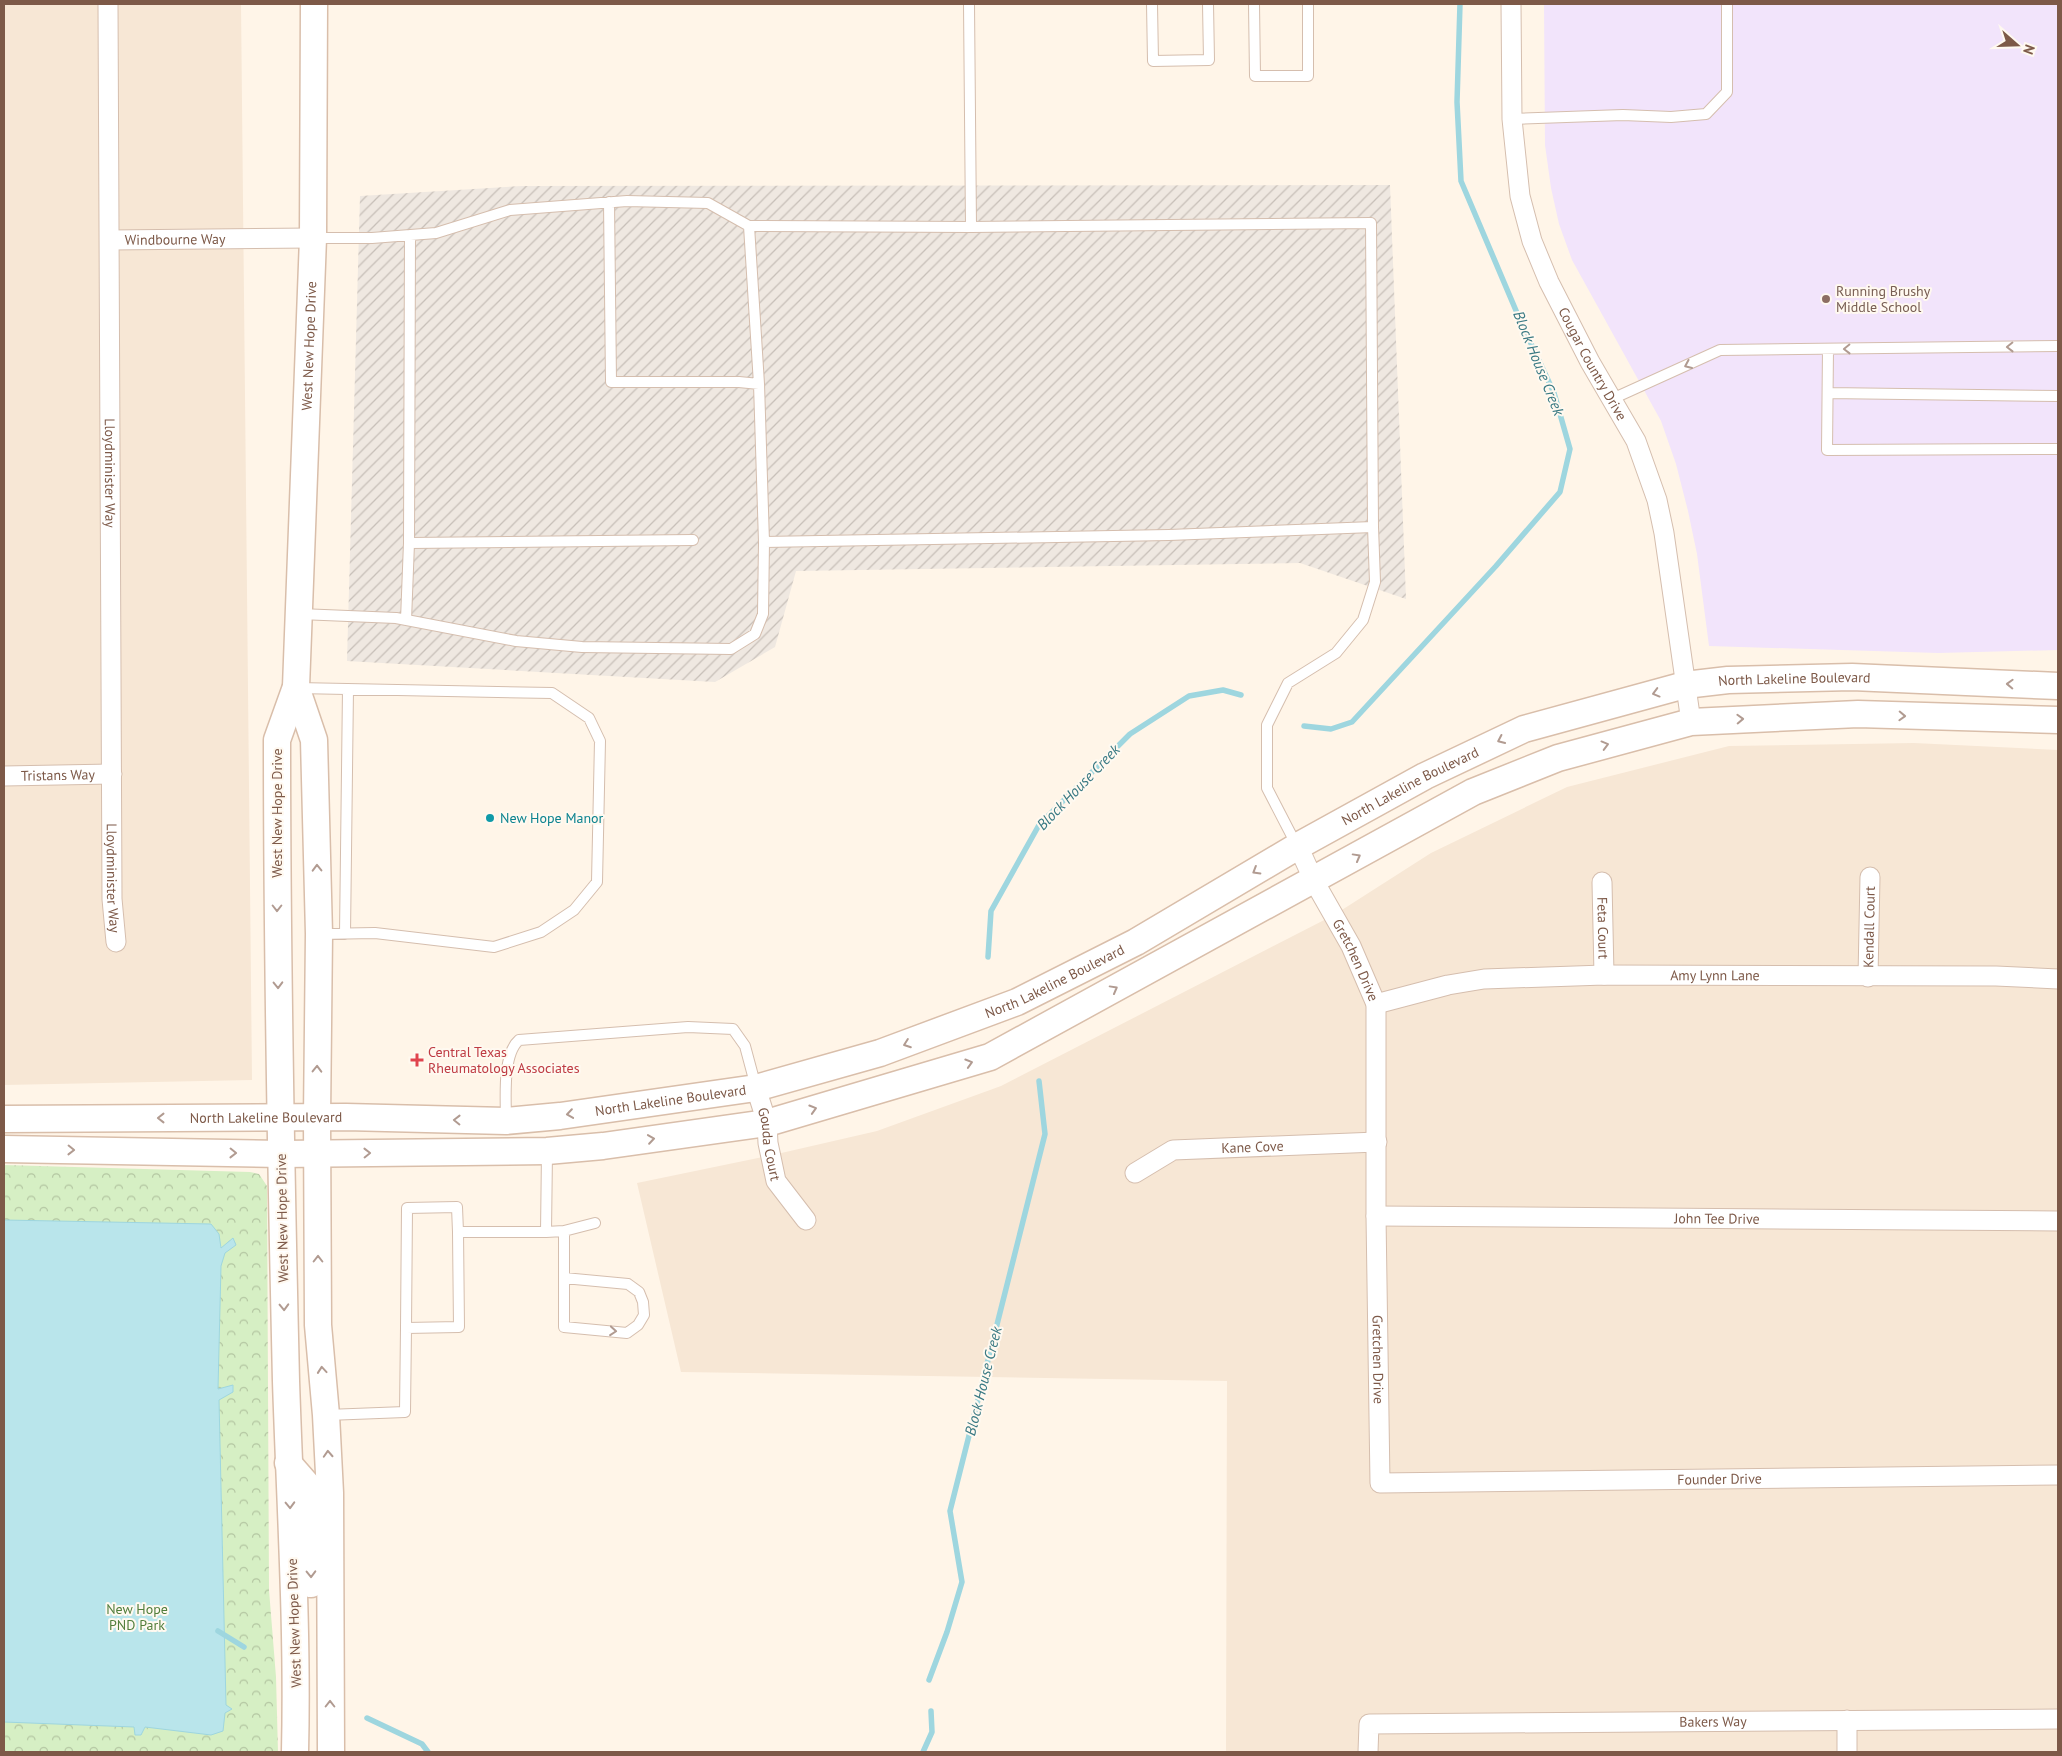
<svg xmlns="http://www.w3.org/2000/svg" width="2062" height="1756" viewBox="0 0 2062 1756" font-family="'PT Sans',sans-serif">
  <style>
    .residential { fill: #f7e7d5 }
    .industrial { fill: url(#industrial-furrows) }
    .education { fill: #f2e4fb }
    .forest { fill: url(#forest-crowns) }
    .water { fill: #b9e5eb; stroke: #9ed6df }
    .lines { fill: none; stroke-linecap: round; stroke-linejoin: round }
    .stream { stroke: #9ed6df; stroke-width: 5.5 }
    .lane-casing { stroke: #d5beae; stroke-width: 12 }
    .street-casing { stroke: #d5beae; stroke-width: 21 }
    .secondary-casing { stroke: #d9beaa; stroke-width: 29 }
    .lane { stroke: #fff; stroke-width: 10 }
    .street { stroke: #fff; stroke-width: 19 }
    .secondary { stroke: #fff; stroke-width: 26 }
    .oneway { stroke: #b19b91 }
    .education-dot { fill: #8d6e63; stroke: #fff9f0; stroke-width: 2 }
    .culture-dot { fill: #0f9aa8; stroke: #fff9f0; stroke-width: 2 }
    .health-dot { fill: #e0444e; stroke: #fff9f0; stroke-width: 2 }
    .labels { text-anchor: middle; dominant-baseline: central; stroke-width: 4; stroke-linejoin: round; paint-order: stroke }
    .street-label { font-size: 14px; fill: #7d5948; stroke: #fff9f0 }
    .education-label { font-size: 14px; fill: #785e54; stroke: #fff9f0; text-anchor: start }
    .culture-label { font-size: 14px; fill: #0d838f; stroke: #fff9f0; text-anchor: start }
    .health-label { font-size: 14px; fill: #be3a42; stroke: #fff9f0; text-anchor: start }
    .park-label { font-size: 14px; fill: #517e3c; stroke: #fff9f0 }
    .water-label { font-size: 15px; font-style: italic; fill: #397983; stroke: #fff9f0 }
  </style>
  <defs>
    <pattern id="industrial-furrows" width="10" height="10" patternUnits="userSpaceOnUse" patternTransform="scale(1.25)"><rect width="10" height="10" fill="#efe8e1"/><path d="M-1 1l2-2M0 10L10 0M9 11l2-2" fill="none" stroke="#c7bfb8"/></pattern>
    <pattern id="forest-crowns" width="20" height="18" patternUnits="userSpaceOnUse" patternTransform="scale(1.25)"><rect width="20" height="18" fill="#d6efc4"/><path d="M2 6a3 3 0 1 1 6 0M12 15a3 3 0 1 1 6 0" fill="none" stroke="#b3c5a1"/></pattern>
  </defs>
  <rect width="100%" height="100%" fill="#fff5e8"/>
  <!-- residential -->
  <path class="residential" d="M 4,4 L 241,4 L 252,1080 L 4,1085 Z
    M 1914,743 L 2058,750 L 2058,1752 L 1226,1752 L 1227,1381 L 681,1372 L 637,1183 L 777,1154 L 877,1131 L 1001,1086 L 1334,915 L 1431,853 L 1567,787 L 1729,746 Z"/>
  <!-- industrial -->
  <path class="industrial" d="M 1390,185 L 1406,599 L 1300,563 L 796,571 L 775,647 L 715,682 L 347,661 L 360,196 L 522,186 Z"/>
  <!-- education -->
  <path class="education" d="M 1544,4 L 2058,4 L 2058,650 L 1938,653 L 1709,646 L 1697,554 L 1688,511 L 1676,464 L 1661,421 L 1572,260 L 1559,224 L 1551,188 L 1545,145 Z"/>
  <!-- forest -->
  <path class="forest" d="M 4,1165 L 250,1172 L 259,1174 L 267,1186 L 269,1590 L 276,1677 L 278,1752 L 4,1752 Z"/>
  <!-- water -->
  <path class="water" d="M 4,1220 L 211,1224 L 219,1234 L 221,1248 L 233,1238 L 236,1245 L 225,1253 L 221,1266 L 218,1389 L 233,1385 L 233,1392 L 219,1400 L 226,1705 L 232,1709 L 225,1713 L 223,1731 L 211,1735 L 145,1727 L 141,1735 L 135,1735 L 134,1727 L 4,1722 Z"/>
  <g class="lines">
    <!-- stream -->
    <path class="stream" d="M 1304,726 L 1331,729 L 1352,722 L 1496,566 L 1560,492 L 1570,449 L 1554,393 L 1520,320 L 1461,181 L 1457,102 L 1460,4
      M 988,957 L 991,911 L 1039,825 L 1130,734 L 1189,696 L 1223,690 L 1241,695
      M 218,1631 L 244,1647
      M 929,1680 L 947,1632 L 962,1582 L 950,1511 L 1045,1134 L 1039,1081
      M 367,1718 L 422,1744 L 428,1752
      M 923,1752 L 932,1732 L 931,1711"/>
    <!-- lane casing -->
    <g class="lane-casing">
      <path id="lane" d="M 1152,4 L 1153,61 L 1209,60 L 1208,4
        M 1254,4 L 1255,76 L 1308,76 L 1308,4
        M 1512,119 L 1623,115 L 1671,117 L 1706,114 L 1727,92 L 1727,4
        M 609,202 L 611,382 L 739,382 L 759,384
        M 971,227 L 1371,223 L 1373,527 L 1375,582 L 1363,620 L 1336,653 L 1288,683 L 1267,725 L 1267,788 L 1297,846
        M 313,238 L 372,238 L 436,233 L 510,210 L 627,201 L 708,203 L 749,226
        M 1828,349 L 1827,450 L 2058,449
        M 1828,393 L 2058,396
        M 1612,399 L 1720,350 L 2058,346
        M 764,542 L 1169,535 L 1373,527
        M 409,543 L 410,235
        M 300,614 L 396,618 L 516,641 L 582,647 L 731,649 L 755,634 L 763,614 L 764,542 L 759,384 L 749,226 L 971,227 L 969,4
        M 406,620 L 409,543 L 693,540
        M 297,688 L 552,693 L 589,718 L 600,741 L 597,882 L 574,910 L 541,932 L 494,947 L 375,933 L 319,934
        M 345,934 L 348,689
        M 506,1121 C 506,1099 502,1055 519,1040 L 688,1027 L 733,1029 L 745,1046 L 756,1087
        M 564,1231 L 564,1327 L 627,1333 L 638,1325 L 644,1315 L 643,1302 L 639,1292 L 628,1284 L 564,1278
        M 546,1232 L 564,1231 L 595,1223
        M 406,1328 L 407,1208 L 457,1207 L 458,1232
        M 327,1415 L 405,1412 L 406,1328 L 459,1327 L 458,1232 L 546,1232 L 547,1152"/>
    </g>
    <!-- street casing -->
    <g class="street-casing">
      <g id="street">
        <path id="s1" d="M 108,4 L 112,899 L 116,942"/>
        <path id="s2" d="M 1511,4 L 1512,119 L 1520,196 L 1532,241 L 1549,282 L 1590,362 L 1636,441 L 1657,500 L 1664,533 L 1691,722"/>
        <path id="s3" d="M 111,240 L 313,238"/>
        <path id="s4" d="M 4,776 L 112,774"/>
        <path id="s5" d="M 1298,846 L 1314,881 L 1351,946 L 1376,1004 L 1376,1216 L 1380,1483 L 2058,1475"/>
        <path id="s6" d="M 1602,882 L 1604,975"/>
        <path id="s7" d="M 1868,977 L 1870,877"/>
        <path id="s8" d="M 1376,1004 L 1448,985 L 1484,979 L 1604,975 L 1996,976 L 2058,979"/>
        <path id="s9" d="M 756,1088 L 767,1123 L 768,1143 L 776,1181 L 806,1220"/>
        <path id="s10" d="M 1135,1173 L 1173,1150 L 1377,1142"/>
        <path id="s11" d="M 1376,1216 L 2058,1221"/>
        <path d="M 1847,1720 L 1847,1752"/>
        <path id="s12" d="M 1368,1752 L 1369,1724 L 2058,1719"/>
      </g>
    </g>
    <!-- secondary casing -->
    <g class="secondary-casing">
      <g id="secondary">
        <path d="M 296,687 L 314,740 L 319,934 L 317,1118 L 318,1325 L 326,1415 L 330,1493 L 331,1752"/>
        <path id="s13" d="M 4,1119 L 346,1117 L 506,1121 L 560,1116 L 756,1088 L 880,1053 L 1017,1002 L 1136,942 L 1298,846 L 1425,776 L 1524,729 L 1685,685 L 1728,680 L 1852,677 L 2058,686"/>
        <path d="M 4,1149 L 281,1154 L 547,1151 L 603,1146 L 767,1123 L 990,1057 L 1473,792 L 1558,758 L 1691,722 L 1858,714 L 2058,720"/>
        <path d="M 288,1463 L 309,1487 L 311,1584"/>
        <path id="s14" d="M 295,1752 C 298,1629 290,1505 286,1381 C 281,1168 277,954 277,740 L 296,687 L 313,238 L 314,4"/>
      </g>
    </g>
    <!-- lane -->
    <use href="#lane" class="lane"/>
    <!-- street -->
    <use href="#street" class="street"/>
    <!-- secondary -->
    <use href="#secondary" class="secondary"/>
  </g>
  <!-- one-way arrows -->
  <defs><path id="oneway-chevron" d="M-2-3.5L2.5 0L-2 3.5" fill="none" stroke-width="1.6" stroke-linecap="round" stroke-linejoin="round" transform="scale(1.25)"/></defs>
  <g class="oneway">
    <use href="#oneway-chevron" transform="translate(2010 347) rotate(179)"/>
    <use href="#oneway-chevron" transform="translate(1847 349) rotate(179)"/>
    <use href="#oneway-chevron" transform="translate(1688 365) rotate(156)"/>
    <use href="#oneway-chevron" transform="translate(2010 684) rotate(-178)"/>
    <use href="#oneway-chevron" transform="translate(1656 693) rotate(165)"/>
    <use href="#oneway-chevron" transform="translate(1902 716) rotate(2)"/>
    <use href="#oneway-chevron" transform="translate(1740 719) rotate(-2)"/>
    <use href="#oneway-chevron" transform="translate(1501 740) rotate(155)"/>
    <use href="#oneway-chevron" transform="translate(1605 745) rotate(-15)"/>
    <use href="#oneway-chevron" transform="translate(1357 857) rotate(-29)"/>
    <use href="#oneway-chevron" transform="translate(317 868) rotate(-91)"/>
    <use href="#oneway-chevron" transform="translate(1256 871) rotate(149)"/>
    <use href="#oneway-chevron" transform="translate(277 908) rotate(90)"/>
    <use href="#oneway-chevron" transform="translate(278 985) rotate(89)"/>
    <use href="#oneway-chevron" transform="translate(1114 989) rotate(-29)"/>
    <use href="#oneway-chevron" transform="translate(907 1044) rotate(160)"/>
    <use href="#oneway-chevron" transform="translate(969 1063) rotate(-17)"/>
    <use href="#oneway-chevron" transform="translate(317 1069) rotate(-89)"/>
    <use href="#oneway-chevron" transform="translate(813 1109) rotate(-17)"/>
    <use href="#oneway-chevron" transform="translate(570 1114) rotate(172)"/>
    <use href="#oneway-chevron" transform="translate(161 1118) rotate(180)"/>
    <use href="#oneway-chevron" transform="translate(457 1120) rotate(-179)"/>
    <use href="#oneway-chevron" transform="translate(651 1139) rotate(-8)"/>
    <use href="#oneway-chevron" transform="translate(71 1150) rotate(1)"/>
    <use href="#oneway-chevron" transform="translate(233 1153) rotate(1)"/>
    <use href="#oneway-chevron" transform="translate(367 1153) rotate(-1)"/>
    <use href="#oneway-chevron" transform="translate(318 1259) rotate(-90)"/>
    <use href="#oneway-chevron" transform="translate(284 1307) rotate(88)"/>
    <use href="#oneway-chevron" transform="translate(613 1331) rotate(5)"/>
    <use href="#oneway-chevron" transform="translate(322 1370) rotate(-95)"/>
    <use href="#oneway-chevron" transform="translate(328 1454) rotate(-93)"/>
    <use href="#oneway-chevron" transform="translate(290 1505) rotate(88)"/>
    <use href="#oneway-chevron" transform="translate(311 1574) rotate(89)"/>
    <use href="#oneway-chevron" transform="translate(330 1704) rotate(-90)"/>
  </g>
  <!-- markers -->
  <circle class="education-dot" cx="1826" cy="299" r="5"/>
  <circle class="culture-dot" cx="490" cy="818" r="5"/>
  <path class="health-dot" d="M414.5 1052.5h5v5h5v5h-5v5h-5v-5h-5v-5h5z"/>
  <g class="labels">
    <!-- street labels -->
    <g class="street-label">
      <text stroke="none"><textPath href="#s3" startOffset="64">Windbourne Way</textPath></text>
      <text stroke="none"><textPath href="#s14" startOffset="1410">West New Hope Drive</textPath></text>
      <text stroke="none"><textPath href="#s2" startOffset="376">Cougar Country Drive</textPath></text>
      <text stroke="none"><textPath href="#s1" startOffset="469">Lloydminister Way</textPath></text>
      <text stroke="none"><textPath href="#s13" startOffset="1882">North Lakeline Boulevard</textPath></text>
      <text stroke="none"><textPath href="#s4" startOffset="54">Tristans Way</textPath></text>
      <text stroke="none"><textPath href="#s13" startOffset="1478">North Lakeline Boulevard</textPath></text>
      <text transform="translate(277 813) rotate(-90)">West New Hope Drive</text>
      <text stroke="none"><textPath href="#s1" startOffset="874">Lloydminister Way</textPath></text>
      <text stroke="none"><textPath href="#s7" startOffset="50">Kendall Court</textPath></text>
      <text stroke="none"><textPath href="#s6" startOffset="46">Feta Court</textPath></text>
      <text stroke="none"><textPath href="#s5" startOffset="128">Gretchen Drive</textPath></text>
      <text stroke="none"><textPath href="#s8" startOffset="342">Amy Lynn Lane</textPath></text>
      <text stroke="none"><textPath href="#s13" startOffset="1072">North Lakeline Boulevard</textPath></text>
      <text stroke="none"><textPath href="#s13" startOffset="668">North Lakeline Boulevard</textPath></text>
      <text stroke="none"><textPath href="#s13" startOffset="262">North Lakeline Boulevard</textPath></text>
      <text stroke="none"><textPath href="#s9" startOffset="58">Gouda Court</textPath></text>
      <text stroke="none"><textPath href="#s10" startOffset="124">Kane Cove</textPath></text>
      <text transform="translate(282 1218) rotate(-91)">West New Hope Drive</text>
      <text stroke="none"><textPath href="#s11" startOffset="341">John Tee Drive</textPath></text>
      <text stroke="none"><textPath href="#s5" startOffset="532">Gretchen Drive</textPath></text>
      <text stroke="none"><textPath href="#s5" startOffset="995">Founder Drive</textPath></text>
      <text transform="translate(294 1623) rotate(-92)">West New Hope Drive</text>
      <text stroke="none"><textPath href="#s12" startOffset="372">Bakers Way</textPath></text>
    </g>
    <!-- education labels -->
    <g class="education-label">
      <text x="1836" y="291">Running Brushy<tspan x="1836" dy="16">Middle School</tspan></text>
    </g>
    <!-- culture labels -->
    <g class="culture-label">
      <text x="500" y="818">New Hope Manor</text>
    </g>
    <!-- health labels -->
    <g class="health-label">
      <text x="428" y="1052">Central Texas<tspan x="428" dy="16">Rheumatology Associates</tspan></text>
    </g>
    <!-- park labels -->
    <g class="park-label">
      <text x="137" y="1609">New Hope<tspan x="137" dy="16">PND Park</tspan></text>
    </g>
    <!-- water labels -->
    <g class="water-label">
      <text transform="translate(1539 363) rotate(68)">Block House Creek</text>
      <text transform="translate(1078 787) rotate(-46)">Block House Creek</text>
      <text transform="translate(983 1381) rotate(-76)">Block House Creek</text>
    </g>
  </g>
  <!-- border -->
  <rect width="2062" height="1756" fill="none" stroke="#7d5948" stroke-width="10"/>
  <!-- north arrow -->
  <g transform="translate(2017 45) rotate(110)" stroke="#fff9f0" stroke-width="4" paint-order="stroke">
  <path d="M0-4L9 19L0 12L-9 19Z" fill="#7d5948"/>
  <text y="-8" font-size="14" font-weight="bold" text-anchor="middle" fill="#7d5948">N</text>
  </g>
</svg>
